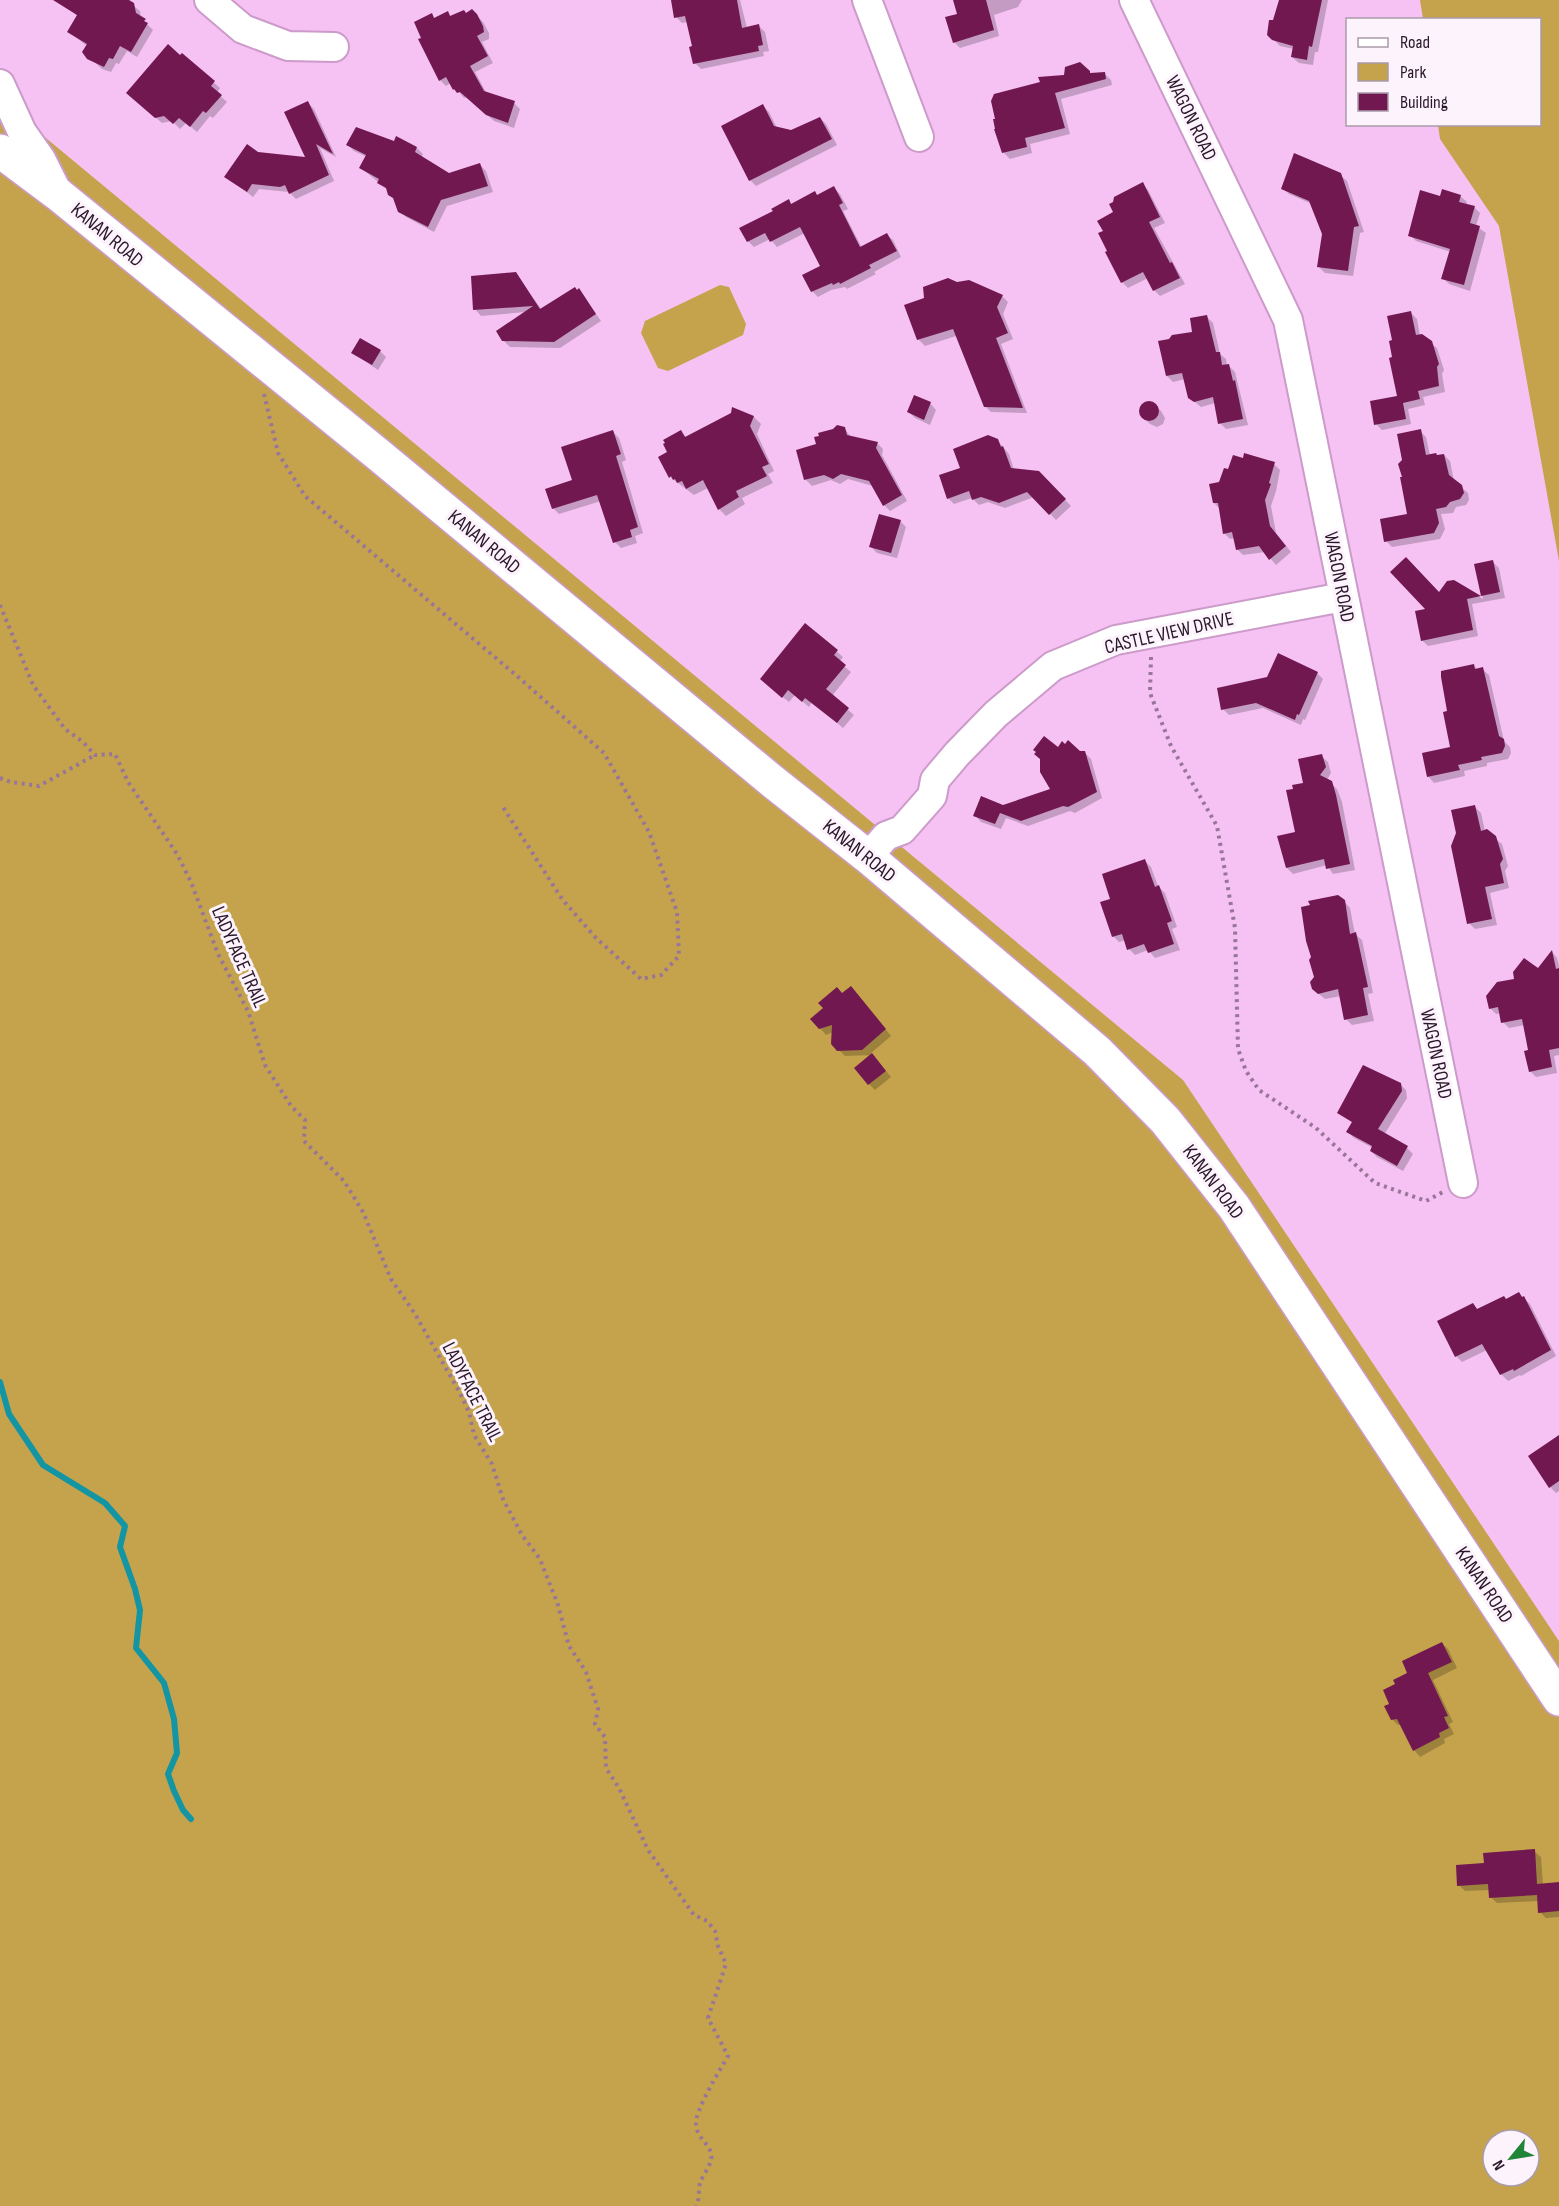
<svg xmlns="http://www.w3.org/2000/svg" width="1559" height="2206" viewBox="0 0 1559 2206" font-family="'Sofia Sans Condensed',sans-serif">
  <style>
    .green { fill: #c5a34d; fill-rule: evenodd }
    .shadow { fill: #0003 }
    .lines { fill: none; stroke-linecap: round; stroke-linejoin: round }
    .stream { stroke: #1395a3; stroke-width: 6 }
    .building { fill: #721850 }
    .minor-casing { stroke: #cc9bca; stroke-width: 32 }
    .major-casing { stroke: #cc9bca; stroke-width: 36 }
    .path { stroke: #997598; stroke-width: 4; stroke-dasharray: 3 4.5; stroke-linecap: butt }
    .minor { stroke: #fff; stroke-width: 28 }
    .major { stroke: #fff; stroke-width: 33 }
    .labels { text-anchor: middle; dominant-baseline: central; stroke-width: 6; stroke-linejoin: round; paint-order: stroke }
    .street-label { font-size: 20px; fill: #2a172a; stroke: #fdf3fc }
  </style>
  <rect width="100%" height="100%" fill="#f5c2f3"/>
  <!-- green -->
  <path class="green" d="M 1420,0 L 1559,0 L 1559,561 L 1499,226 L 1440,139 L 1438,125 L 1540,124 L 1540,20 L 1423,19 Z
    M 0,100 L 1183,1080 L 1559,1641 L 1559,2206 L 0,2206 ZM 1493,2140 L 1529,2140 L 1529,2176 L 1493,2176 Z
    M 720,285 L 729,287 L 746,324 L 743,335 L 668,371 L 658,368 L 641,333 L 645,321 Z"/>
  <!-- shadow -->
  <path class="shadow" d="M 56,0 L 126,0 L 140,11 L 141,18 L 153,30 L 137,57 L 127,51 L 119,64 L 116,63 L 111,72 L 102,69 L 90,58 L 87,46 L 69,32 L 78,16 Z
    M 672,0 L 740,0 L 747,28 L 759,26 L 765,32 L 769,51 L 763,52 L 764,56 L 701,69 L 695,63 L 688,22 L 682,23 L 676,17 Z
    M 955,0 L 1022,0 L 1018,7 L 994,15 L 999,36 L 960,48 L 954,42 L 959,15 Z
    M 1279,0 L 1328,0 L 1318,52 L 1315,52 L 1313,65 L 1299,63 L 1292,57 L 1294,49 L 1280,46 L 1269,35 L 1282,10 Z
    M 472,11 L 483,22 L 489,33 L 489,39 L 482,42 L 493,63 L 475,72 L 487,94 L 514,103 L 520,109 L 514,128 L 494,121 L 467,97 L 464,98 L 451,83 L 446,86 L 440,80 L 431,15 L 435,19 L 447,13 L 452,17 Z
    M 182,55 L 220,88 L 217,93 L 227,102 L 213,118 L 210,116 L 197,132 L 186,123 L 180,129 L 172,121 L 162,123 L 134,99 Z
    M 1089,72 L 1092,75 L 1105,74 L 1111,80 L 1112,85 L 1061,99 L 1070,134 L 1030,144 L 1032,153 L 1010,159 L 1004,153 L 996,130 L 1066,76 Z
    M 308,103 L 314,109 L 336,157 L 320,148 L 334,181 L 296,199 L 289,192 L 259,189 L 253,197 L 226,176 L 258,153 L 308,159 Z
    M 763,106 L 769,112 L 777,128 L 791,132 L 820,118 L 826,124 L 837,145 L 756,186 L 750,180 Z
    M 397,138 L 417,148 L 423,154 L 421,158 L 448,175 L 480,165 L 486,171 L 493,192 L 447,206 L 434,232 L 406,217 L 400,211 L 396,200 L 388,190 L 361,168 L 367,157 L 354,151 L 348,145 L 394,143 Z
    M 1340,175 L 1347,181 L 1364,232 L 1360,233 L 1353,276 L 1325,273 L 1319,267 L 1324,234 L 1312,204 L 1289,194 L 1283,188 Z
    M 1142,184 L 1148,190 L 1165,223 L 1154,228 L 1185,284 L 1160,296 L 1154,290 L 1148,278 L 1128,288 L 1122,282 L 1109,252 L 1105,232 L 1115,213 Z
    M 834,188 L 840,194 L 848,209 L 843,211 L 862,248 L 887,235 L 893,240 L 901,257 L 874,272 L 876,274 L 847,289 L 845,287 L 831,290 L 818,297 L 812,291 L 822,267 L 805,233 L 777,247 L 770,239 L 754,247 L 748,241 L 775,212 L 788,201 L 792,205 L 818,196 Z
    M 1460,196 L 1467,202 L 1466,205 L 1474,207 L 1480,213 L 1476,226 L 1486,233 L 1470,291 L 1449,284 L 1443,278 L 1451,252 L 1416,241 L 1410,235 Z
    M 515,274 L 542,310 L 579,290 L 601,321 L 560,348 L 510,347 L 503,340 L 526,312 L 481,316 L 475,309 Z
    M 1002,296 L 1008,302 L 1003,314 L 1013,339 L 1001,344 L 1027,413 L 991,412 L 985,406 L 956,336 L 925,346 L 918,339 L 925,299 Z
    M 1410,312 L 1417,319 L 1420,336 L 1437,348 L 1444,370 L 1442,374 L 1445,392 L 1423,397 L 1425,405 L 1408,409 L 1411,424 L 1382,430 L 1376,424 L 1399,397 L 1394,358 L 1394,341 Z
    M 1207,317 L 1213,323 L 1220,354 L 1226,359 L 1227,366 L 1229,366 L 1235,372 L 1248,425 L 1226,429 L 1220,423 L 1215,403 L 1201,407 L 1189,397 L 1185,379 L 1173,382 L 1167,376 Z
    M 380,351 L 386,357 L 378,370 L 353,353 Z
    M 1149,402 L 1155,405 L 1161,411 L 1165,418 L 1163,424 L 1157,427 L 1150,424 L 1143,417 L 1140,411 L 1143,405 Z
    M 930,403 L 936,410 L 930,425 L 915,418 L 909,412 Z
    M 734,409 L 754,417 L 761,424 L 757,434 L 774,471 L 768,474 L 773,483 L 742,498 L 745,504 L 726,516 L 719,509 L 708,488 L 694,495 L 670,477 L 669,453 L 681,432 L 687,438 L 733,414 Z
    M 844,428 L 851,437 L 877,443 L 883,449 L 882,455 L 907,501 L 890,511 L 884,505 L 873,486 L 848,479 L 840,484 L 831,480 L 812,486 L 806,480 L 818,445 Z
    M 1420,431 L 1426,437 L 1430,455 L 1444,455 L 1450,461 L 1454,481 L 1468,493 L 1469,500 L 1466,505 L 1456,507 L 1453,513 L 1441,514 L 1445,529 L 1440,539 L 1392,547 L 1386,541 L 1408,515 Z
    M 613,432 L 619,438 L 626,460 L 622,462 L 643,533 L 635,536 L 637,543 L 621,548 L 615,542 L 601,501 L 559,514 L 553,508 Z
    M 997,440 L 1009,454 L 1014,470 L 1038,472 L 1071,506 L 1056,520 L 1034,497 L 1005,508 L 988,502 L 979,505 L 972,498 L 954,504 L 948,498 L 962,469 Z
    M 1274,464 L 1280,470 L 1276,491 L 1271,506 L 1276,533 L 1291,552 L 1276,565 L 1265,552 L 1243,555 L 1237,549 L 1235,538 L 1230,539 L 1224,533 L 1220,509 L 1214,503 Z
    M 900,521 L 906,527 L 897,558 L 877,553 L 871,547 Z
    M 1493,562 L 1499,568 L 1505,598 L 1472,604 L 1478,636 L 1428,646 L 1422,640 L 1428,610 L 1439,594 L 1454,581 L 1483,599 L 1476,565 Z
    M 806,625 L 843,657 L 839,662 L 851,672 L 832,696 L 854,715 L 843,728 L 812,702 L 809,707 L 795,695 L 789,702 L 768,685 Z
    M 1474,666 L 1478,670 L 1482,669 L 1489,675 L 1504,741 L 1510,747 L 1511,753 L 1508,759 L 1487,763 L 1487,766 L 1464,771 L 1465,776 L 1434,783 L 1428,776 L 1452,748 L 1449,712 Z
    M 1317,673 L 1323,679 L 1305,720 L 1303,719 L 1301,725 L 1263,708 L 1229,715 L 1223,709 Z
    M 1058,749 L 1085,753 L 1091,759 L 1102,798 L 1075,813 L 1070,811 L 1028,826 L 1006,818 L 1001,829 L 981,822 L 975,815 L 1052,790 Z
    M 1321,756 L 1328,762 L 1331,773 L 1327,780 L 1337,789 L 1342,802 L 1355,870 L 1333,874 L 1327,865 L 1293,874 L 1287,868 L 1296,833 L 1295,790 L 1305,784 Z
    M 1475,807 L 1481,813 L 1485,831 L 1502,844 L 1508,866 L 1505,871 L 1509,888 L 1490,893 L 1497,925 L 1475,929 L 1469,923 Z
    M 1145,861 L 1151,867 L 1158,886 L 1165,893 L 1177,927 L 1172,929 L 1180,950 L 1155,958 L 1148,950 L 1135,955 L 1129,949 L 1126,940 L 1119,942 L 1113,936 L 1112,899 Z
    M 1344,901 L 1350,908 L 1355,934 L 1362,940 L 1373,993 L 1368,994 L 1374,1021 L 1352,1025 L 1346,1019 L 1341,996 L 1325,999 L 1313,989 Z
    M 1552,952 L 1557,958 L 1559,966 L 1559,1055 L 1554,1056 L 1557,1073 L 1536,1077 L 1530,1071 L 1530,1052 L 1525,1025 L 1509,1028 L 1503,1022 L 1501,1013 L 1496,1014 L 1490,1008 L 1515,980 L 1538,970 Z
    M 857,994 L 891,1036 L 870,1054 L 878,1061 L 891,1077 L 875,1090 L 869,1084 L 872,1055 L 845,1056 L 832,1043 L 833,1032 L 826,1035 L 820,1028 L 843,995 Z
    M 1400,1084 L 1406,1090 L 1407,1098 L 1384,1135 L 1407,1148 L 1413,1154 L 1403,1171 L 1377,1157 L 1371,1151 L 1373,1148 L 1354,1138 L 1348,1132 L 1353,1123 L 1339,1112 Z
    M 1519,1294 L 1530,1304 L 1556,1356 L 1521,1376 L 1520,1375 L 1508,1381 L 1502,1375 L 1487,1350 L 1462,1362 L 1456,1356 L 1473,1305 L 1478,1310 Z
    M 1559,1437 L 1559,1491 L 1556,1493 L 1550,1487 Z
    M 1442,1643 L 1448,1649 L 1457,1668 L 1433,1680 L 1453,1722 L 1449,1724 L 1454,1734 L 1444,1739 L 1445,1743 L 1420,1757 L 1414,1750 L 1402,1725 L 1398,1725 L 1392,1719 L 1391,1705 L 1397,1685 Z
    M 1534,1851 L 1541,1857 L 1543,1885 L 1559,1884 L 1559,1917 L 1546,1918 L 1540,1912 L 1539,1901 L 1497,1903 L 1491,1897 L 1490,1890 L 1465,1891 L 1459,1885 L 1485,1865 Z"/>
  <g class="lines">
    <!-- stream -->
    <path class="stream" d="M 0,1382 L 9,1414 L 43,1465 L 105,1503 L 125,1526 L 120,1547 L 135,1589 L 140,1610 L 136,1648 L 164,1683 L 174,1719 L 177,1753 L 168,1774 L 174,1791 L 183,1810 L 191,1819"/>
  </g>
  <!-- building -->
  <path class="building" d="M 53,0 L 129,0 L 134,3 L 136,13 L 146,19 L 144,21 L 148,23 L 131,52 L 120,46 L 113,59 L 109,58 L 104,67 L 87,59 L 82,52 L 87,44 L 67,32 L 77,15 Z
    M 671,0 L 737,0 L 742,28 L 759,24 L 763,45 L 758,46 L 759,51 L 693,64 L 689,47 L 692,46 L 685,16 L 674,18 Z
    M 953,0 L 986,0 L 994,30 L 953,43 L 945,17 L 957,14 Z
    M 1279,0 L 1322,0 L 1312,47 L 1309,46 L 1307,60 L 1291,57 L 1293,46 L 1272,40 L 1267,35 L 1269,20 L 1273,20 Z
    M 472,9 L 477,14 L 483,26 L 484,32 L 477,36 L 488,56 L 470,66 L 484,91 L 515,101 L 508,123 L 486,115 L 460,92 L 457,93 L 454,89 L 453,90 L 446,77 L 439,81 L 418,39 L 421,38 L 414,22 L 432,13 L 434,18 L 448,11 L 450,16 L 464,10 L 466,13 Z
    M 168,44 L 180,55 L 182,53 L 215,81 L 211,86 L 222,95 L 206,113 L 203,111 L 190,127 L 179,118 L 173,124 L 164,116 L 155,118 L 126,93 Z
    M 1080,62 L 1090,71 L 1090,73 L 1105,72 L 1106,79 L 1055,93 L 1065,128 L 1025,138 L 1027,147 L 1002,153 L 994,129 L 995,129 L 993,119 L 995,119 L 991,101 L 994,94 L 1040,82 L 1038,77 L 1064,75 L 1065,67 Z
    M 308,101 L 333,154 L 316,144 L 329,175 L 289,194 L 285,185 L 280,187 L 252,184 L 247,192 L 224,177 L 247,144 L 258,152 L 305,157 L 284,112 Z
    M 763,104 L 774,126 L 791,130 L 820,117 L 832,139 L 749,181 L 721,126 Z
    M 356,127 L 394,141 L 396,136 L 417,147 L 415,152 L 449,173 L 480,163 L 488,186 L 441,200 L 428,227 L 398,212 L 393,198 L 388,195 L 386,188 L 377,183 L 379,179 L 359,168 L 366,155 L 346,145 Z
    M 1294,153 L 1341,173 L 1359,226 L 1354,227 L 1348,271 L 1317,267 L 1322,234 L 1309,201 L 1281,189 Z
    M 1143,182 L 1160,217 L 1149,222 L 1170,263 L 1172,262 L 1180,278 L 1153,291 L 1143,272 L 1121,283 L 1105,252 L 1107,251 L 1098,233 L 1103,231 L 1097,221 L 1113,212 L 1109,204 L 1113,202 L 1114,197 Z
    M 834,186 L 843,203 L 839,205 L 860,247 L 887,233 L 897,251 L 869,265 L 871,268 L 840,284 L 839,282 L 833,285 L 832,283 L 811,292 L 802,275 L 820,266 L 800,227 L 770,242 L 765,233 L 747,242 L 739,228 L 773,211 L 771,209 L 789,199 L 791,204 L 815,191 L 817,195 Z
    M 1442,189 L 1461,195 L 1459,202 L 1475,206 L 1470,223 L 1480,226 L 1464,285 L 1441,279 L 1450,249 L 1408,236 L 1420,190 L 1440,196 Z
    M 516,272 L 540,309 L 575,287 L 577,290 L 579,288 L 596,314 L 554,342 L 502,341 L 496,331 L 533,306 L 473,310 L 471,276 Z
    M 948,278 L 957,282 L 969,280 L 1003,295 L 997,307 L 1008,333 L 996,338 L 1023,408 L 984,407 L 953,329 L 917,340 L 904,305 L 924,298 L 923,287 Z
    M 1411,311 L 1416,335 L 1422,334 L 1432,341 L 1439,364 L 1437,367 L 1439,386 L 1418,391 L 1420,399 L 1403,403 L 1406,419 L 1374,425 L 1370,401 L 1397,396 L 1389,358 L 1392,357 L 1389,341 L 1392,340 L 1387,316 Z
    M 1207,315 L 1216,352 L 1220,352 L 1222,365 L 1229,364 L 1233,381 L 1235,380 L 1243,419 L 1218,424 L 1213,397 L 1194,402 L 1188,398 L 1182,373 L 1166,376 L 1158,341 L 1169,339 L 1172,335 L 1192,332 L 1190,318 Z
    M 360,338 L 381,350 L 372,365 L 351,353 Z
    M 914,395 L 931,402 L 924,420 L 907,412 Z
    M1139 411a10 10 0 1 1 20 0a10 10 0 1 1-20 0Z
    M 732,407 L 754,416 L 750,426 L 769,464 L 762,467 L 767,476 L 736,491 L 739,497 L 718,510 L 703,480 L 686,489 L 682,481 L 677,483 L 675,479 L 673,480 L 671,476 L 669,478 L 658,457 L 667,452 L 663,444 L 665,443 L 663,440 L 681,430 L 685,437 L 731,413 Z
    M 837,425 L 845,427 L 847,435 L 878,442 L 876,448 L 902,495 L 883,506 L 869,481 L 841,474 L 833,479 L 824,475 L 804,480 L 796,450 L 816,444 L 814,437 L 819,436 L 818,433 L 833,429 Z
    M 1421,429 L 1426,455 L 1436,453 L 1437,455 L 1444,454 L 1449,475 L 1462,485 L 1464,493 L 1460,499 L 1450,502 L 1446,507 L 1436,509 L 1439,523 L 1434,533 L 1384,542 L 1380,519 L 1407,514 L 1400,477 L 1402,477 L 1398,464 L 1402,460 L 1397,434 Z
    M 613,430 L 621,454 L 616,456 L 638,527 L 630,530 L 632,537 L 613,543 L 597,495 L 552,509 L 545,489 L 572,480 L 561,447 Z
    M 988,435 L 998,439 L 1001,447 L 1003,446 L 1011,468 L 1039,471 L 1066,499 L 1049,515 L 1027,492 L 999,503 L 981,497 L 972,500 L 969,491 L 947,499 L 939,475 L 960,468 L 953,449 Z
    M 1244,453 L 1275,462 L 1269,483 L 1271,484 L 1265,500 L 1270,526 L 1286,546 L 1269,560 L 1259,546 L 1236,550 L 1232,532 L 1223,534 L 1218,503 L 1213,503 L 1209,484 L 1219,482 L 1224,468 L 1228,469 L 1233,455 L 1243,458 Z
    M 879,514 L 901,520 L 891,553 L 869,547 Z
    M 1406,557 L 1439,592 L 1447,581 L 1454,580 L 1481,596 L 1474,564 L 1493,560 L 1500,592 L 1467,599 L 1473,630 L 1421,641 L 1415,611 L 1425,609 L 1390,572 Z
    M 805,623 L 838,650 L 834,655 L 846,665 L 826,689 L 849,708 L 837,723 L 805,698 L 802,702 L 788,690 L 782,698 L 760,679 Z
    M 1278,653 L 1318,672 L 1299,715 L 1297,714 L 1295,720 L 1256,703 L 1221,710 L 1217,688 L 1267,677 Z
    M 1474,664 L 1475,669 L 1483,667 L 1499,736 L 1504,739 L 1505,746 L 1502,753 L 1481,757 L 1482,760 L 1458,765 L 1460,770 L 1427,777 L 1422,753 L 1450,747 L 1443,712 L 1447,711 L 1441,677 L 1441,671 Z
    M 1044,736 L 1058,747 L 1062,741 L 1065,744 L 1068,740 L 1080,751 L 1085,751 L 1097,792 L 1068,807 L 1063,806 L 1021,821 L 1000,813 L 995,824 L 973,816 L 981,796 L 1003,805 L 1050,789 L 1040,772 L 1040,759 L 1034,754 L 1036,752 L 1033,750 Z
    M 1322,754 L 1326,767 L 1320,775 L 1332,781 L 1336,795 L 1350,864 L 1326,869 L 1324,859 L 1286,868 L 1277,836 L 1295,832 L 1286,790 L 1293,789 L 1292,785 L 1303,783 L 1298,759 Z
    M 1475,805 L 1481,831 L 1487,829 L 1496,836 L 1503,859 L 1500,864 L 1504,883 L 1485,887 L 1492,919 L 1467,924 L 1451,846 L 1456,833 L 1451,810 Z
    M 1145,859 L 1155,887 L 1159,885 L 1172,921 L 1167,923 L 1174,944 L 1148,953 L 1144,944 L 1127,950 L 1122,934 L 1112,937 L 1100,902 L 1110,899 L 1102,874 Z
    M 1338,895 L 1345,900 L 1350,934 L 1356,932 L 1368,987 L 1363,988 L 1368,1015 L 1344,1020 L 1338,989 L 1318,994 L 1312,989 L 1310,982 L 1314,977 L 1309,960 L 1311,957 L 1306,941 L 1301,907 L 1310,905 L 1308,901 Z
    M 1552,950 L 1556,969 L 1559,968 L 1559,1048 L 1549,1050 L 1552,1067 L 1529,1072 L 1524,1051 L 1528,1050 L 1522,1019 L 1501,1023 L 1498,1007 L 1489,1009 L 1486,996 L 1497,982 L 1514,979 L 1513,972 L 1524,958 L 1538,968 Z
    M 851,986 L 886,1029 L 862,1050 L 837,1051 L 831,1044 L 832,1025 L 819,1029 L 810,1019 L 823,1008 L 818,1003 L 837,987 L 842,993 Z
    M 872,1053 L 886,1071 L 868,1085 L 854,1068 Z
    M 1363,1065 L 1401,1083 L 1402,1091 L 1378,1129 L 1408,1146 L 1397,1166 L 1370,1151 L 1372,1146 L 1346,1132 L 1352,1122 L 1337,1113 Z
    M 1519,1292 L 1522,1297 L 1524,1296 L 1551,1350 L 1514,1371 L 1513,1369 L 1500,1375 L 1482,1344 L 1455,1357 L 1437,1321 L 1473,1303 L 1477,1309 L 1504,1296 L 1506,1299 Z
    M 1559,1435 L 1559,1481 L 1549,1488 L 1528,1456 Z
    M 1442,1642 L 1452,1662 L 1428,1673 L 1448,1716 L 1444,1717 L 1449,1728 L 1439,1733 L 1440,1737 L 1413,1751 L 1397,1719 L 1391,1720 L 1384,1706 L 1389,1704 L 1383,1690 L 1395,1684 L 1393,1680 L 1407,1673 L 1402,1661 Z
    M 1535,1849 L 1537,1884 L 1559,1882 L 1559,1911 L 1538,1913 L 1537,1895 L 1489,1898 L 1488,1884 L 1457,1886 L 1456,1865 L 1484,1863 L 1483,1853 Z"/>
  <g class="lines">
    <!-- minor casing -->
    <g class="minor-casing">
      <path id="minor" d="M 209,0 L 243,29 L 288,46 L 334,47
        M 867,0 L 919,137
        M 1134,0 L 1288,320 L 1463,1183
        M 0,84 L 22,132 L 41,159 L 59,195
        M 868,857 L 886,836 L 902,830 L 932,796 L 935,780 L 957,754 L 996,714 L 1053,666 L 1116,640 L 1343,597"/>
    </g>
    <!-- major casing -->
    <g class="major-casing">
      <path id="major" d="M 0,151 L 59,195 L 380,456 L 772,781 L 868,857 L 1097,1051 L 1165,1120 L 1234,1207 L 1559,1699"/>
    </g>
    <!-- path -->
    <path class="path" d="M 264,394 L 278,453 L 305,496 L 517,676 L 604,753 L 649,832 L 677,912 L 679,956 L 661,975 L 641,979 L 595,937 L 562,899 L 501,804
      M 0,605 L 33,685 L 65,729 L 83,742 L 95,755 L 115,754 L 128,782 L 177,854 L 191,882 L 218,954 L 248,1011 L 265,1065 L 291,1106 L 305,1120 L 304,1141 L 344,1181 L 363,1212 L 391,1279 L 415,1314 L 460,1393 L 469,1412 L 474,1435 L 492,1464 L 503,1499 L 522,1535 L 540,1559 L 558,1605 L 569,1646 L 586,1672 L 598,1709 L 595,1724 L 605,1737 L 606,1768 L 619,1788 L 648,1850 L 694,1915 L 707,1921 L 715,1931 L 718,1946 L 726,1964 L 708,2018 L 728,2056 C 720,2070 695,2110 696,2124 C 696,2136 708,2143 711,2153 C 714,2162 703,2174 700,2183 C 698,2191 700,2199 696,2206
      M 1151,657 L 1150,693 L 1171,746 L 1217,826 L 1235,928 L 1238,1049 L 1246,1071 L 1259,1090 L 1316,1128 L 1375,1183 L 1426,1201 L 1443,1192
      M 0,778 L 11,782 L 39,786 L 95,755"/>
    <!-- minor -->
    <use href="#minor" class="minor"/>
    <!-- major -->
    <use href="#major" class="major"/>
  </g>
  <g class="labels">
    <!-- street labels -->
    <g class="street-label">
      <text transform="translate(1191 118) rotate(64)">WAGON ROAD</text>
      <text transform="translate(107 235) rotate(40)">KANAN ROAD</text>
      <text transform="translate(484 542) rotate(40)">KANAN ROAD</text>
      <text transform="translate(1339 577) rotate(79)">WAGON ROAD</text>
      <text transform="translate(1169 633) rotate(-13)">CASTLE VIEW DRIVE</text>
      <text transform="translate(859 851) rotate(39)">KANAN ROAD</text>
      <text transform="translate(239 957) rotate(66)">LADYFACE TRAIL</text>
      <text transform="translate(1436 1054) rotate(78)">WAGON ROAD</text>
      <text transform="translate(1213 1182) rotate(53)">KANAN ROAD</text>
      <text transform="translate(472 1392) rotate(63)">LADYFACE TRAIL</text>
      <text transform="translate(1484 1585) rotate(56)">KANAN ROAD</text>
    </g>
  </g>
  <!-- legend -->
  <rect x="1346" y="18" width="195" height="108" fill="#fdf3fc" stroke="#a99ba8" stroke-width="1.5"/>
  <rect x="1358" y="38" width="30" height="9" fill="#ffffff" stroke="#a99ba8" stroke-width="1.5"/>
  <text x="1400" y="48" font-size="18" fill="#2a172a">Road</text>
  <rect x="1358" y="63" width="30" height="18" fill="#c5a34d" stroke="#a99ba8" stroke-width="1.5"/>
  <text x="1400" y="78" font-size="18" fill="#2a172a">Park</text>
  <rect x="1358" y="93" width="30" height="18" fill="#721850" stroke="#a99ba8" stroke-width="1.5"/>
  <text x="1400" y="108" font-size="18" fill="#2a172a">Building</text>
  <!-- north arrow -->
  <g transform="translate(1511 2158) rotate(240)"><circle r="28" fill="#fdf3fc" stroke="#a99ba8" stroke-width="1.5"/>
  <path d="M0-4.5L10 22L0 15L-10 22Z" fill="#208539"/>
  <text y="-9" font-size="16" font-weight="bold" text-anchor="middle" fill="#2a172a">N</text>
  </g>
</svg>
